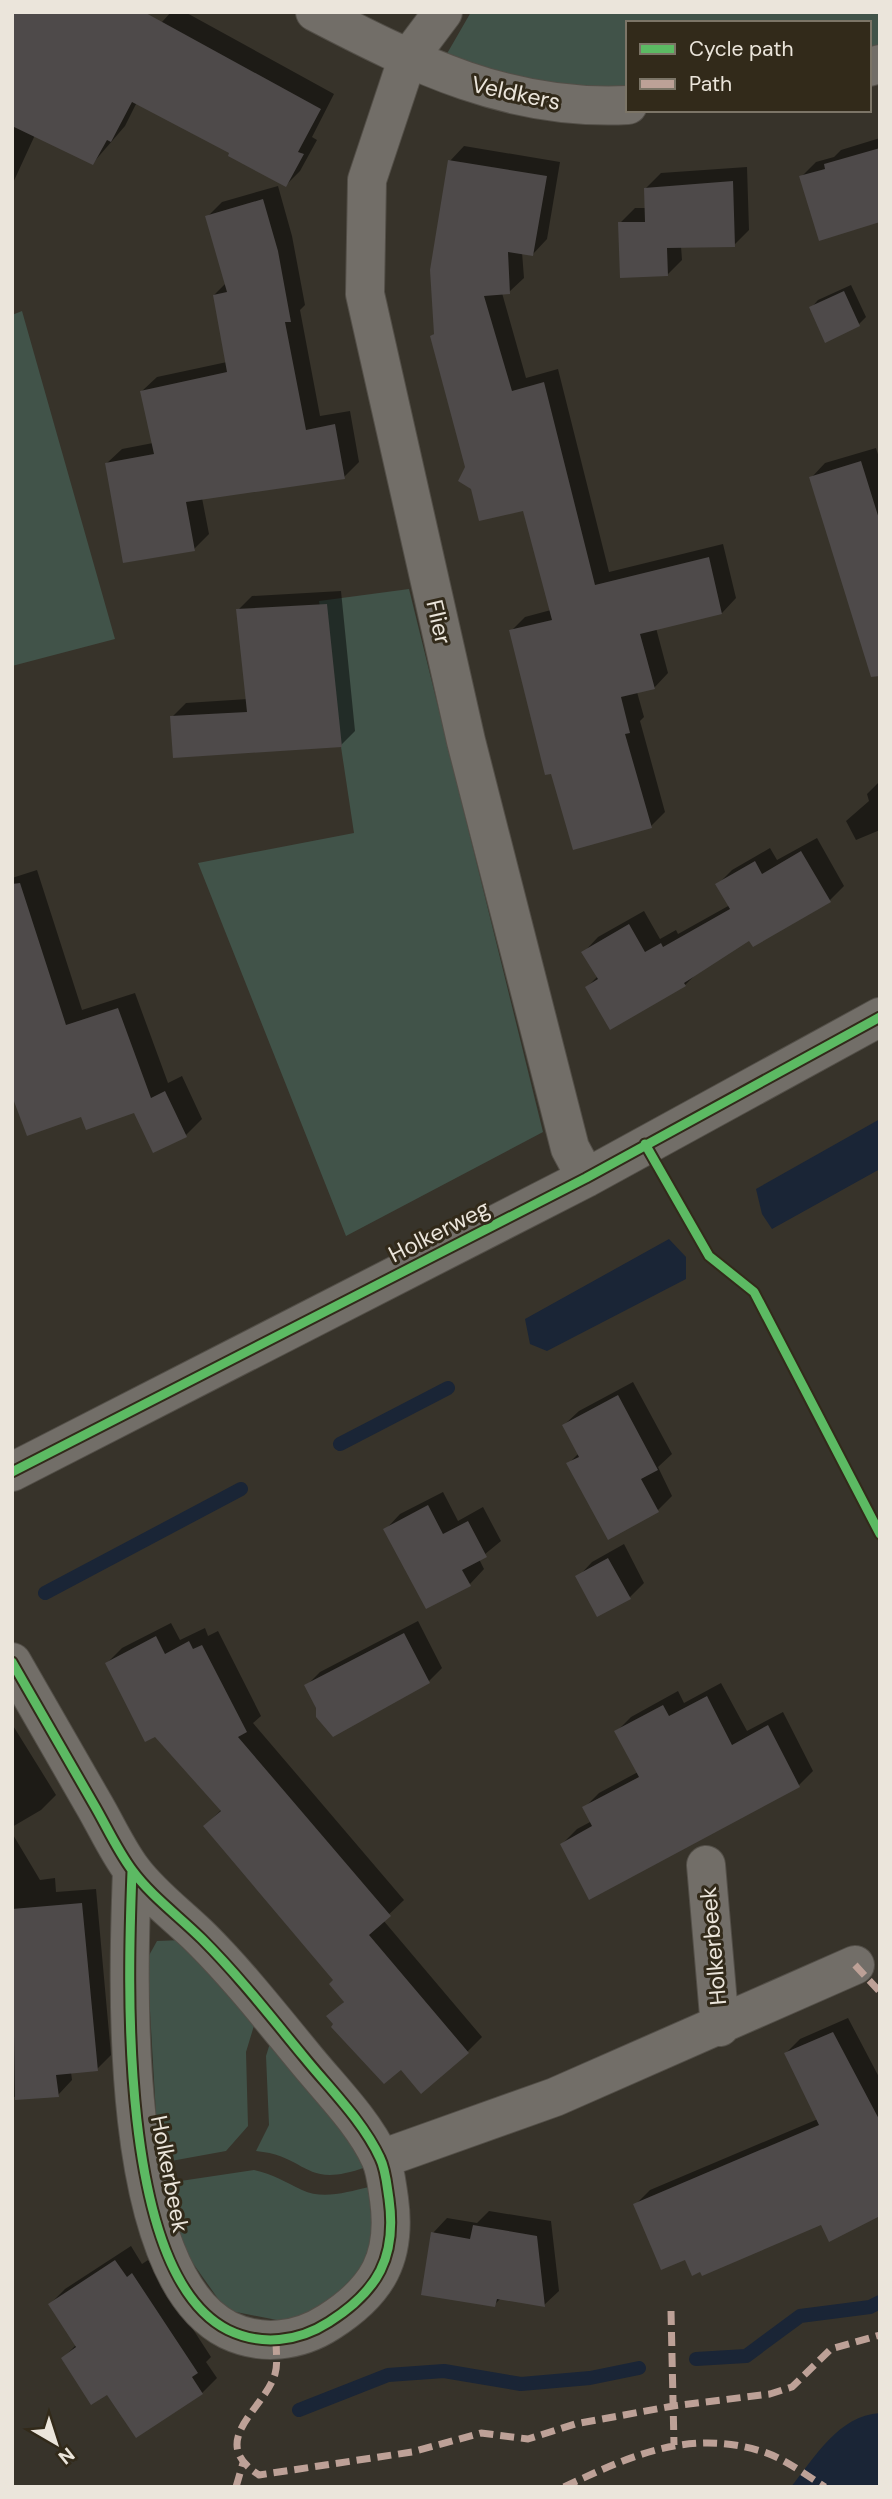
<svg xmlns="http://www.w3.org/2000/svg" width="892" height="2499" viewBox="0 0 892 2499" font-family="'DM Sans',sans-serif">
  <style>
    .green { fill: #415349 }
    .water { fill: #1a2536 }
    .shadow { fill: #0007 }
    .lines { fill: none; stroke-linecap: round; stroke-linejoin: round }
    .stream { stroke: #1a2536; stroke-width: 14 }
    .building { fill: #4e4a4a }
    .minor-casing { stroke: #534f48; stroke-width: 40 }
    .minor { stroke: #726e68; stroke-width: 38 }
    .quiet { stroke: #bda197; stroke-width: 7; stroke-dasharray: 14 7; stroke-linecap: butt }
    .cycleway-casing { stroke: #322a1a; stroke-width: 13 }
    .cycleway { stroke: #5cba63; stroke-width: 9 }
    .labels { text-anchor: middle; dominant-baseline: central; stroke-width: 6; stroke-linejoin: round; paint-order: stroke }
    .street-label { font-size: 23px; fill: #ebe5db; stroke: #322a1a }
  </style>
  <rect width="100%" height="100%" fill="#37332a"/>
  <!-- green -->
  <path class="green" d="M 471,12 L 880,12 L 880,50 L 869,54 L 869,23 L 628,23 L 628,91 L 607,92 L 441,64 Z
    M 22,311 L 115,639 L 12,666 L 12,315 Z
    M 409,589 L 543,1132 L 346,1236 L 198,863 L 354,833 L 319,601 Z
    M 182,1940 L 256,2019 L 246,2052 L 248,2126 L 226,2151 L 171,2161 L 158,2149 L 147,1959 L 157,1941 Z
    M 271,2040 L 362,2152 L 366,2167 C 303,2190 309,2156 256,2151 L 269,2125 L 266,2056 Z
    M 254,2170 C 273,2174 285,2182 302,2190 C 323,2200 347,2192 369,2187 L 377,2235 L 358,2281 L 321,2311 L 282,2321 L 226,2310 L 185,2252 L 167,2183 Z"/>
  <!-- water -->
  <path class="water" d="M 880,1119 L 880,1169 L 772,1229 L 762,1214 L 756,1189 Z
    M 669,1239 L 686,1257 L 686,1279 L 547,1351 L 530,1344 L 525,1319 Z
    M 880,2413 L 880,2487 L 791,2487 C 815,2457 838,2416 880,2413 Z"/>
  <!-- shadow -->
  <path class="shadow" d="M 12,12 L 162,22 L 171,12 L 185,12 L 334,94 L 312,137 L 317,140 L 300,171 L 286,185 L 232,152 L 137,102 L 125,126 L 93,163 L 35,135 L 12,185 Z
    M 880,138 L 880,220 L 801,177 L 816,162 L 834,157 L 841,150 Z
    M 464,146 L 560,162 L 547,239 L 533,254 L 522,252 L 524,278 L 509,292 L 502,293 L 526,378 L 558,369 L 609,572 L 723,544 L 736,598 L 722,613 L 656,628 L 668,673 L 654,688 L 637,692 L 644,717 L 640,721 L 665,812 L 651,826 L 511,631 L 525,617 L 551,610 L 524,508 L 467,467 L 432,336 L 436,332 L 450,161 Z
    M 747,167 L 749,230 L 734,245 L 681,246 L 682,260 L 667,275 L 620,223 L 635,208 L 646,208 L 646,188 L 661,173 Z
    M 278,186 L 292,236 L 305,305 L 300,310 L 320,416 L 350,411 L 359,462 L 344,477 L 202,498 L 209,534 L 194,549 L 107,463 L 122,449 L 153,443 L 142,391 L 157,377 L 227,362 L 214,295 L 226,283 L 207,217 L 222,202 Z
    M 851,285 L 866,317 L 859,324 L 811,308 L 818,300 Z
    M 876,448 L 880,461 L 880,626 L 811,478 L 825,463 Z
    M 341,591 L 355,731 L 341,745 L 172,717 L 186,703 L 248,699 L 238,610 L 252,596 Z
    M 880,781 L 880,830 L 856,840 L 846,821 L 869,801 L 867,794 Z
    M 817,838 L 844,886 L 830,900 L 750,939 L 698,972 L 685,985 L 587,987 L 598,976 L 584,952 L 598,937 L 644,911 L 660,939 L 676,930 L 678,934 L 730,905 L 717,885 L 732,870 L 770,848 L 777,860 Z
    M 37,870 L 82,1010 L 135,993 L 168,1083 L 182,1076 L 202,1119 L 186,1135 L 135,1110 L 82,1115 L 12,1091 L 12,878 Z
    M 633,1382 L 672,1454 L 658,1467 L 672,1496 L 658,1510 L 568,1464 L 579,1453 L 564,1425 L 579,1411 Z
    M 443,1492 L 458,1521 L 483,1507 L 501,1541 L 479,1559 L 484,1569 L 470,1584 L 386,1529 L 400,1514 Z
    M 624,1544 L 644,1583 L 630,1597 L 578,1577 L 592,1562 Z
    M 418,1621 L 442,1668 L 429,1681 L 333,1734 L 306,1686 L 320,1672 Z
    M 171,1623 L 180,1640 L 205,1628 L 208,1636 L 218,1631 L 261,1716 L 253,1723 L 404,1900 L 383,1920 L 482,2037 L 467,2052 L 335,2024 L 329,2017 L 345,2001 L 335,1980 L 205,1826 L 222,1809 L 107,1663 L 122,1648 Z
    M 721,1683 L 747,1731 L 783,1712 L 813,1771 L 799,1785 L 562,1844 L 577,1829 L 592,1821 L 584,1808 L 599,1793 L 638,1772 L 616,1732 L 631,1717 L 678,1691 L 684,1703 Z
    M 12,1724 L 56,1795 L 41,1810 L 12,1827 Z
    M 12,1833 L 40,1880 L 55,1878 L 56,1892 L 96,1889 L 111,2055 L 97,2069 L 71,2072 L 72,2080 L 58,2095 L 12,2097 Z
    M 848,2018 L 880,2079 L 880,2214 L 822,2223 L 686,2258 L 635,2205 L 650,2190 L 818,2119 L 786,2053 L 800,2039 Z
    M 489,2211 L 551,2221 L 559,2291 L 544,2305 L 501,2298 L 494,2305 L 433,2233 L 447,2218 L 477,2223 Z
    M 131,2246 L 142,2264 L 148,2260 L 211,2357 L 206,2362 L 217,2378 L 202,2393 L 136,2436 L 108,2392 L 63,2358 L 77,2344 L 50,2304 L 65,2289 Z"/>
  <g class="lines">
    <!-- stream -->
    <path class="stream" d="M 340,1444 L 448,1388
      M 45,1593 L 241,1489
      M 696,2359 L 746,2356 L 800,2316 L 870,2307 L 880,2302
      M 299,2410 L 388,2375 L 444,2371 L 521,2384 L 590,2378 L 639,2368"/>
  </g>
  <!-- building -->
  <path class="building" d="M 12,12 L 144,12 L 321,109 L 298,152 L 304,154 L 286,187 L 228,156 L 229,153 L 132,102 L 111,142 L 107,140 L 93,165 L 12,126 Z
    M 880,148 L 880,222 L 819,241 L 799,176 L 825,169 L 824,164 Z
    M 448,160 L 547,176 L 533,256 L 508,252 L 510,294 L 484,296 L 512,391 L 544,382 L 595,585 L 709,557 L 722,614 L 640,634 L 655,689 L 621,697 L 630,733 L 625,734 L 652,828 L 573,850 L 551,774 L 545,775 L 509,630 L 552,620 L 523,511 L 479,521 L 471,489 L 458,481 L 465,467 L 430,336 L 434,334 L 430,270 Z
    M 733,181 L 735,247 L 667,248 L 668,276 L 620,278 L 618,222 L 645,222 L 644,188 Z
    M 263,199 L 278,251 L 291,322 L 285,322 L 306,430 L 335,424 L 345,479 L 186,502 L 195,551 L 123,563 L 105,463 L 154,454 L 140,391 L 227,372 L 213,295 L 227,292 L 205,216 Z
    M 844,291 L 860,326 L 825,343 L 809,307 Z
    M 861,461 L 880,522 L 880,676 L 871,677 L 809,477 Z
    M 327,604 L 342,747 L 173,758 L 170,716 L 247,712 L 236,609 Z
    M 801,851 L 831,902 L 753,947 L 749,941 L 684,983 L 686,986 L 610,1030 L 585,987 L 598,979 L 581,952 L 629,924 L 645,952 L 661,943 L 663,947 L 730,909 L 715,884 L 755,861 L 762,874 Z
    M 20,883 L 66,1025 L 118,1008 L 151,1098 L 165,1091 L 187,1137 L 153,1153 L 134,1113 L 86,1130 L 81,1117 L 27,1136 L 12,1096 L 12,884 Z
    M 618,1395 L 658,1470 L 641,1479 L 659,1512 L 608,1540 L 566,1463 L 579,1457 L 562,1425 Z
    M 428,1505 L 443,1534 L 468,1521 L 487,1557 L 462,1570 L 471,1586 L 426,1609 L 383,1529 Z
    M 608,1558 L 631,1599 L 597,1617 L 575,1576 Z
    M 404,1633 L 430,1683 L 333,1737 L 316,1717 L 316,1708 L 304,1685 Z
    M 156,1636 L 165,1654 L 189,1641 L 193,1649 L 202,1645 L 247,1732 L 238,1737 L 391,1916 L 369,1935 L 469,2053 L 421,2094 L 401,2070 L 384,2084 L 331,2027 L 333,2024 L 326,2016 L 344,2002 L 329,1984 L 333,1980 L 203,1826 L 221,1811 L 155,1737 L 145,1742 L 105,1663 Z
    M 707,1696 L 732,1745 L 768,1725 L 800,1787 L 589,1900 L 560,1844 L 592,1826 L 582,1807 L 639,1777 L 614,1731 L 663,1705 L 669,1716 Z
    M 82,1903 L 98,2071 L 56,2075 L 59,2097 L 15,2100 L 12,1909 Z
    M 833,2032 L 880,2121 L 880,2216 L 829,2242 L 821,2225 L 702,2276 L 700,2272 L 692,2276 L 685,2260 L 661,2270 L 633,2204 L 819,2125 L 784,2053 Z
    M 473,2225 L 537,2236 L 545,2307 L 497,2299 L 495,2307 L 421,2295 L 431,2232 L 470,2239 Z
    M 115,2260 L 127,2277 L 132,2273 L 198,2373 L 192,2377 L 203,2394 L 136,2438 L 107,2395 L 91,2405 L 61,2358 L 76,2347 L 48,2304 Z"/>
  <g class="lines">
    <!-- minor casing -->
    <g class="minor-casing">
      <path id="minor" d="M 315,12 C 417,65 510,111 628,105
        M 443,12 L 407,60 L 367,180 L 365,294 L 466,741 L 570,1148 L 586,1178
        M 869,67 L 880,64
        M 12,1472 L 586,1178 L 880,1017
        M 12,1662 C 39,1709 66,1756 93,1803 C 106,1825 117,1850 132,1870 C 151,1896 180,1917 202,1939 C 239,1976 271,2017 304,2057 C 329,2088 363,2121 380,2158 C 386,2170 387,2187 389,2199 C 397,2257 378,2291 329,2322 C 298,2342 261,2346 228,2330 C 117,2274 128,1978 132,1871
        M 706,1865 L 720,2027
        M 381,2159 L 555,2097 L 855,1965"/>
    </g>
    <!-- minor -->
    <use href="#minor" class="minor"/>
    <!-- quiet -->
    <path class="quiet" d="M 855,1965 L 880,1992
      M 671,2311 L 674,2445
      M 276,2341 C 276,2351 278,2364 275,2374 C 264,2410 206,2441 259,2475 L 412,2452 L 481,2433 L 528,2439 L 575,2424 L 673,2406 L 770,2394 L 792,2387 L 831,2349 L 880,2335
      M 236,2487 L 243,2463
      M 564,2487 C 630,2456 689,2428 764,2452 C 785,2459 806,2475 825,2487"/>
    <!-- cycleway casing -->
    <g class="cycleway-casing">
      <path id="cycleway" d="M 645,1144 L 709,1256 L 754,1292 L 880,1534
        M 12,1472 L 586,1178 L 880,1017
        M 12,1662 C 39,1709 66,1756 93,1803 C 106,1825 117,1850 132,1870 C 151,1896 180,1917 202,1939 C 239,1976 271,2017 304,2057 C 329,2088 363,2121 380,2158 C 386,2170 387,2187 389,2199 C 397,2257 378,2291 329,2322 C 298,2342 261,2346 228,2330 C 117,2274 128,1978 132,1871"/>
    </g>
    <!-- cycleway -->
    <use href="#cycleway" class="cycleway"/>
  </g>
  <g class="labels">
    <!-- street labels -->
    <g class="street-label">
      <text transform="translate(516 93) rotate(12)">Veldkers</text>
      <text transform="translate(439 622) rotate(77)">Flier</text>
      <text transform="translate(439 1231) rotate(-27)">Holkerweg</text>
      <text transform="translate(713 1946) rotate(-95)">Holkerbeek</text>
      <text transform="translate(170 2174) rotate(79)">Holkerbeek</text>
    </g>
  </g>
  <!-- border -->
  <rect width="892" height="2499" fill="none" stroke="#ebe5db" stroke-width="28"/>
  <!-- legend -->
  <rect x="626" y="21" width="245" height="91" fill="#322a1a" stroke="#7c7567" stroke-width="2"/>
  <rect x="640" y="44" width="35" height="10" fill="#5cba63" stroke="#7c7567" stroke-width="2"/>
  <text x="689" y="56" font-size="21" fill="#ebe5db">Cycle path</text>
  <rect x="640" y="79" width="35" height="10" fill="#bda197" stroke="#7c7567" stroke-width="2"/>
  <text x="689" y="91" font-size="21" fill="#ebe5db">Path</text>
  <!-- north arrow -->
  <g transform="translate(56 2443) rotate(141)" stroke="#322a1a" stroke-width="5" paint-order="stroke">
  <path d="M0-5L12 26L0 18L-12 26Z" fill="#ebe5db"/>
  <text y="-10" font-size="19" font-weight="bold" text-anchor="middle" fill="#ebe5db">N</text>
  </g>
</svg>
